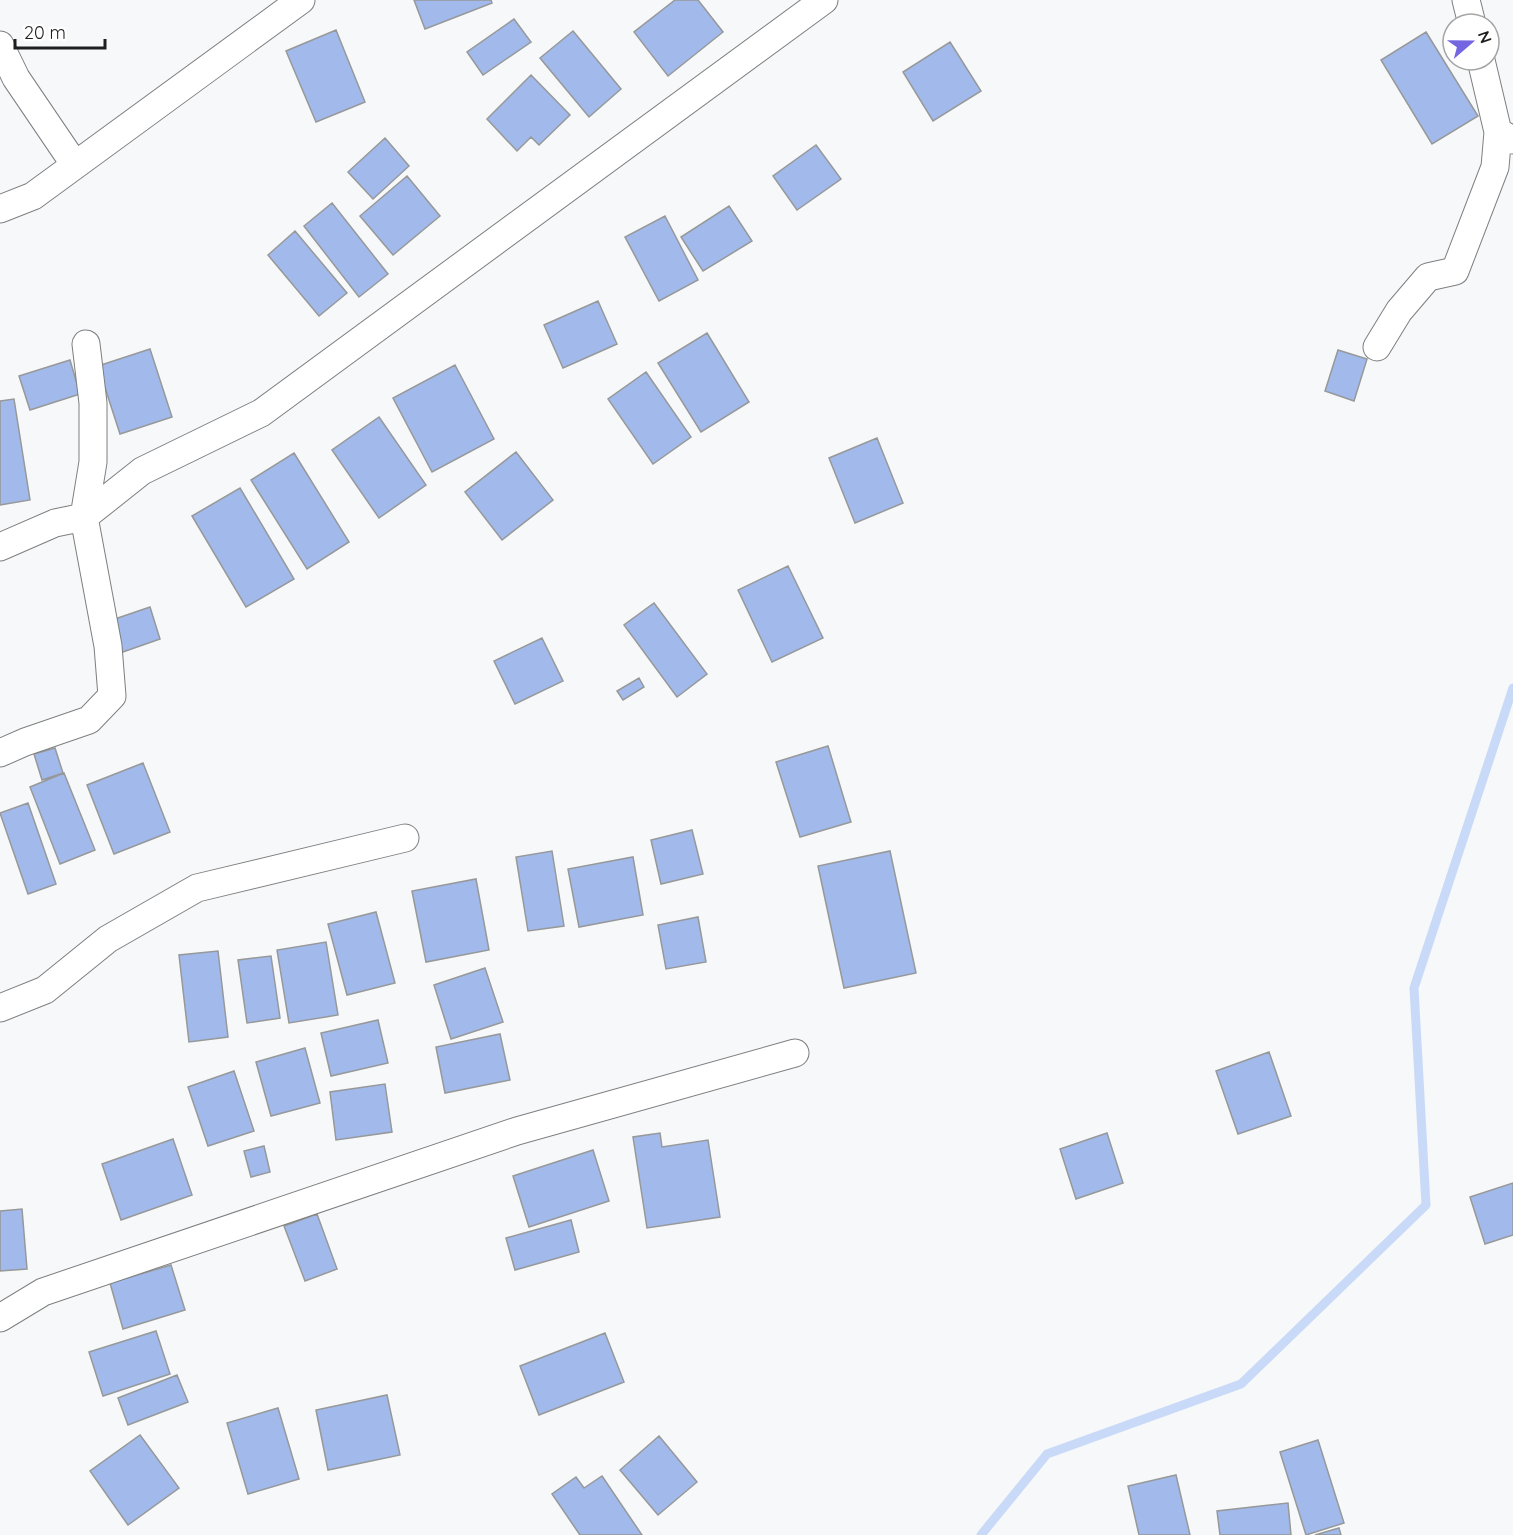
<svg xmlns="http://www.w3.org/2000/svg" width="1513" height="1535" viewBox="0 0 1513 1535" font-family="Quicksand,sans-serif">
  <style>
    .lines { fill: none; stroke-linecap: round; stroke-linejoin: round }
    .stream { stroke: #c9daf8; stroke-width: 9 }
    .building { fill: #a1baeb; stroke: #979899; stroke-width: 1.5 }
    .minor-casing { stroke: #7e7f80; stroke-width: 29 }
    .minor { stroke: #fff; stroke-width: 27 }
  </style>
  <rect width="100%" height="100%" fill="#f7f8f9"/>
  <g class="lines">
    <!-- stream -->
    <path class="stream" d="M 981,1535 L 1047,1454 L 1241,1384 L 1426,1205 L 1414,988 L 1513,688"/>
  </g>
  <!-- building -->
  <path class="building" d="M 414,0 L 491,0 L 492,3 L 425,29 Z
    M 675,0 L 698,0 L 723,32 L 668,76 L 634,32 Z
    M 514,19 L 531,42 L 483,75 L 467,52 Z
    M 336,30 L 365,102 L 316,122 L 286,51 Z
    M 573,31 L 621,89 L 589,117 L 540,58 Z
    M 1426,32 L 1478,116 L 1432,144 L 1381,60 Z
    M 950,42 L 981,91 L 933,121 L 903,72 Z
    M 531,75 L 570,115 L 539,145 L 531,137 L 517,151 L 487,119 Z
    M 385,138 L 409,166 L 373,199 L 348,172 Z
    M 816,145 L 841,179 L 797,210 L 773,176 Z
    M 407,176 L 440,216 L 393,255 L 360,216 Z
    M 332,203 L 388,274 L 359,297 L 304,226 Z
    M 729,206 L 752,241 L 703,271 L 681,237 Z
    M 665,216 L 698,280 L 659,301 L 625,237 Z
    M 295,231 L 347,293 L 319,316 L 268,255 Z
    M 598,301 L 617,344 L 563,368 L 544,325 Z
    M 707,333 L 749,402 L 701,432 L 658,363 Z
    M 150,349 L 172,417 L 120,434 L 98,366 Z
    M 1338,350 L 1367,359 L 1354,401 L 1325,391 Z
    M 70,360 L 80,394 L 30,410 L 19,376 Z
    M 455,365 L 494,439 L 432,472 L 393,398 Z
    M 646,372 L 691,437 L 653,464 L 608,399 Z
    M 14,399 L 30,500 L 0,505 L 0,401 Z
    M 379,417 L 426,485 L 379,518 L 332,450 Z
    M 877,438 L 903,503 L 855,523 L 829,458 Z
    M 516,452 L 553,500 L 502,540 L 465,492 Z
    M 294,453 L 349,542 L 307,569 L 251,480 Z
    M 240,488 L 294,579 L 246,607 L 192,516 Z
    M 788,566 L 823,638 L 772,662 L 738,590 Z
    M 654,603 L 707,674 L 677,697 L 624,625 Z
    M 150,607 L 160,639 L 120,653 L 109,621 Z
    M 542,638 L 563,681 L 515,704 L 494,661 Z
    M 639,678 L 644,687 L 623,700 L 617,691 Z
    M 828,746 L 851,822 L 800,837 L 776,762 Z
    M 55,748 L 63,773 L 42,780 L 34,754 Z
    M 143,763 L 170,832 L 114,854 L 87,785 Z
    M 64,773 L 95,850 L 60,864 L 30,787 Z
    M 28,803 L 56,884 L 28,894 L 0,813 Z
    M 692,830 L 703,874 L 661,884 L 651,840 Z
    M 552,851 L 564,926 L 528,931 L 516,857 Z
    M 890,851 L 916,973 L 844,988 L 818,866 Z
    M 633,857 L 643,915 L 579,927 L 568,869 Z
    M 476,879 L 489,950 L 426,962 L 412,891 Z
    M 376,912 L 395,983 L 347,995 L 328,924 Z
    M 698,917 L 706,962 L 666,969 L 658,925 Z
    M 326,942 L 338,1015 L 289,1023 L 277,950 Z
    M 218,951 L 228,1037 L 189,1042 L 179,955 Z
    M 271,956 L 280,1018 L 247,1023 L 238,960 Z
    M 485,968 L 503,1022 L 451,1039 L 434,985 Z
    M 378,1020 L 388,1063 L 331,1076 L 321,1033 Z
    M 500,1034 L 510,1080 L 445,1093 L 436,1047 Z
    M 305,1048 L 320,1103 L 271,1116 L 256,1062 Z
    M 1269,1052 L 1291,1116 L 1238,1134 L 1216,1071 Z
    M 234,1071 L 254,1131 L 208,1146 L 188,1087 Z
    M 385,1084 L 392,1132 L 336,1140 L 330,1092 Z
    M 660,1133 L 662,1147 L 708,1140 L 720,1217 L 647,1228 L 633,1137 Z
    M 1107,1133 L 1123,1183 L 1076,1199 L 1060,1149 Z
    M 173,1139 L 192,1195 L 121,1220 L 102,1164 Z
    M 264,1146 L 270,1172 L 251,1177 L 244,1151 Z
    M 593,1150 L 609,1201 L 529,1227 L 513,1176 Z
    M 1513,1183 L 1513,1235 L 1485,1244 L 1470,1197 Z
    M 22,1209 L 27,1269 L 0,1271 L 0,1211 Z
    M 317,1214 L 337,1269 L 305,1281 L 284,1226 Z
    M 571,1220 L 579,1252 L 515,1270 L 506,1238 Z
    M 171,1265 L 185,1310 L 123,1329 L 110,1283 Z
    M 156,1331 L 170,1374 L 103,1396 L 89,1352 Z
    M 605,1333 L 624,1382 L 539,1415 L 520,1366 Z
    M 177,1375 L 188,1402 L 128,1425 L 118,1398 Z
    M 387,1395 L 400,1455 L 328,1470 L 316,1410 Z
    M 278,1408 L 299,1479 L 248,1494 L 227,1423 Z
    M 140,1435 L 179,1488 L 128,1525 L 90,1471 Z
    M 659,1436 L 697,1482 L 658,1515 L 620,1470 Z
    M 1318,1440 L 1344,1523 L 1306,1535 L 1280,1452 Z
    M 1176,1475 L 1190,1535 L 1139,1535 L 1128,1486 Z
    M 602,1476 L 642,1535 L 580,1535 L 552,1494 L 576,1477 L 584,1488 Z
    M 1288,1503 L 1291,1535 L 1220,1535 L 1217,1511 Z
    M 1339,1528 L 1341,1535 L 1315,1535 Z"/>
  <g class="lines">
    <!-- minor casing -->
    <g class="minor-casing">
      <path id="minor" d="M 1466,0 L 1472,24
        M 0,45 L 16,78 L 75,165
        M 1481,60 L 1498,132 L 1513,140
        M 0,209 L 33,196 L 301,0
        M 1377,347 L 1399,311 L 1428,277 L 1455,271 L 1495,167 L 1498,132
        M 0,547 L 55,523 L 84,517 L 142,471 L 261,413 L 824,0
        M 0,753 L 25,742 L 89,720 L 112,696 L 108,646 L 84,517 L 93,462 L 93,403 L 86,344
        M 0,1008 L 45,990 L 108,939 L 197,888 L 405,838
        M 0,1318 L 43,1292 L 517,1131 L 795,1053"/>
    </g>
    <!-- minor -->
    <use href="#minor" class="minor"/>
  </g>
  <!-- north arrow -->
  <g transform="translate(1471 42) rotate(70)"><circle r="28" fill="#ffffff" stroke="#a5a5a6" stroke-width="1.5"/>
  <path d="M0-4.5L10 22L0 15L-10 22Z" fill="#7465e0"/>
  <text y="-9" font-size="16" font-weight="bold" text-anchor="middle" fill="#1f1f20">N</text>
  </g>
  <!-- scale -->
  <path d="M15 39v9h90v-9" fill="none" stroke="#1f1f20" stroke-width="3"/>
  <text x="24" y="39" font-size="18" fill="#1f1f20" stroke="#ffffff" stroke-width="4.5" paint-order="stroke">20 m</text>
</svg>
